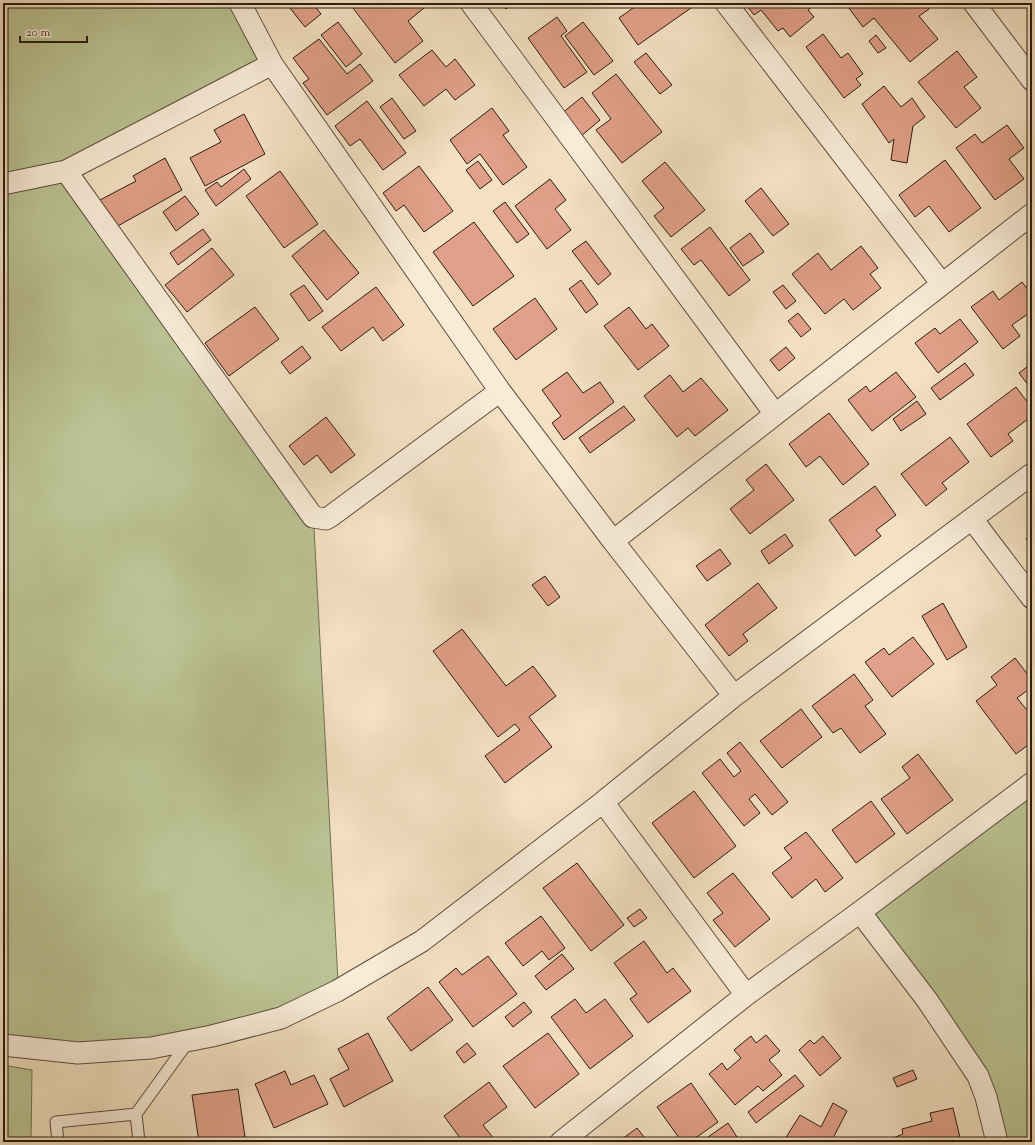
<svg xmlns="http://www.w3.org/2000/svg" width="1035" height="1145" viewBox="0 0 1035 1145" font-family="'Sorts Mill Goudy',serif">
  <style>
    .green { fill: #bbc394; stroke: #727052 }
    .building { fill: #e1a089; stroke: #2a1d10 }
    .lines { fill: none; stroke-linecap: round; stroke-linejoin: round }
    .lane-casing { stroke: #5c4e3d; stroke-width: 13 }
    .street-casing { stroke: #5c4e3d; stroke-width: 23 }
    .lane { stroke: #f8ecd8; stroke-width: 11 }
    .street { stroke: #f8ecd8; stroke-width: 21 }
  </style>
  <rect width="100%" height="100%" fill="#f4e1c3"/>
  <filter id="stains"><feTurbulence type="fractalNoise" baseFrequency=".005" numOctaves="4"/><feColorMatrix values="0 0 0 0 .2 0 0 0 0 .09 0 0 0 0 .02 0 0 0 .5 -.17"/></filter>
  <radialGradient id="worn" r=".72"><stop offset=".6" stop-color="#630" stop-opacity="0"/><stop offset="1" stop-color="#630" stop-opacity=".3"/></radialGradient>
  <!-- green -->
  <path class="green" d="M 3,3 L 234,3 L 264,61 L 63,164 L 3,176 Z
    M 63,178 L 314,528 L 338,982 L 280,1011 L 147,1042 L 77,1045 L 3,1037 L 3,191 Z
    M 1032,796 L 1032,1142 L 1006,1142 L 874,915 Z
    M 3,1065 L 32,1070 L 31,1142 L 3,1142 Z"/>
  <!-- building -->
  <path class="building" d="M 286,3 L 312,3 L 321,14 L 305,27 Z
    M 360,3 L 420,3 L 424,8 L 408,21 L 423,41 L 395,63 L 353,8 Z
    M 501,3 L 513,3 L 506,9 Z
    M 640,3 L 688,3 L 691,8 L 638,45 L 619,18 Z
    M 745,3 L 817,3 L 808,10 L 814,17 L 790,37 L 783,28 L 778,31 L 761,10 L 754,15 Z
    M 848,3 L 924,3 L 929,9 L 919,16 L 938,39 L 910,62 L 874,18 L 863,27 L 846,4 Z
    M 557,17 L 567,31 L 561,36 L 587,72 L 564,88 L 528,38 Z
    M 338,22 L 362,54 L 346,67 L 321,35 Z
    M 583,22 L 613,61 L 594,75 L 565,36 Z
    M 823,34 L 841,58 L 848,53 L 863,74 L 856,79 L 861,85 L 844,98 L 806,47 Z
    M 876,35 L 886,48 L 878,53 L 869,41 Z
    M 319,39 L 347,74 L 360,64 L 373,81 L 327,115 L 303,83 L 309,79 L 293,58 Z
    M 432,50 L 446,67 L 455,59 L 475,85 L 455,100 L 446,89 L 424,106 L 399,75 Z
    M 957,51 L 977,77 L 964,87 L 981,108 L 956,128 L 918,82 Z
    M 646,53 L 672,85 L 660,94 L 634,62 Z
    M 616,74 L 662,132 L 622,163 L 596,130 L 611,119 L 592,93 Z
    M 884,86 L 901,107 L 912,98 L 925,117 L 913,126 L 907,163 L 891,160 L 894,139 L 889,143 L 862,104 Z
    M 582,97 L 600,120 L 580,137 L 561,114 Z
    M 392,98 L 416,131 L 404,139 L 380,107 Z
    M 367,101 L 406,153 L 383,170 L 360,139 L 350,146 L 335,126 Z
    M 492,108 L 509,131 L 503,135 L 527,167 L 503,185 L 480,154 L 467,164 L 450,140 Z
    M 244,114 L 265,154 L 205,186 L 190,158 L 221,142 L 214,130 Z
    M 1007,125 L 1024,148 L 1009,159 L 1024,179 L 995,200 L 956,148 L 975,134 L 982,143 Z
    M 165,158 L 182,190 L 116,227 L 100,200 L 136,181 L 133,176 Z
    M 945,160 L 981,208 L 949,232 L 929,206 L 915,217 L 899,195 Z
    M 478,161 L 492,180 L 480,189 L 466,170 Z
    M 665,162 L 705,210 L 671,237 L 654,216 L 664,208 L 642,181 Z
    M 419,166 L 453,211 L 424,232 L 404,205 L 396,211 L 383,193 Z
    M 244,169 L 251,179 L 216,206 L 205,190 L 217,182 L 221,187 Z
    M 280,171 L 318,224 L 284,248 L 246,196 Z
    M 550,179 L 566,200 L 555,209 L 571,230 L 547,249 L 515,206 Z
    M 761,188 L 789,224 L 773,236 L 745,201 Z
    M 185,196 L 199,214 L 176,231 L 163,212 Z
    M 505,202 L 529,234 L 517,243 L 493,211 Z
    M 474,222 L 514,276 L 473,306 L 433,252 Z
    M 710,227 L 750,280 L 729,296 L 701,260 L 694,265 L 681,249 Z
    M 203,229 L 211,240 L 178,265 L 170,253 Z
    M 324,230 L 359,273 L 327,300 L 292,256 Z
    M 750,233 L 764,252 L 743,266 L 730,248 Z
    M 586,241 L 611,274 L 598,285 L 572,251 Z
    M 861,246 L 878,268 L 870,274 L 881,288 L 853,310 L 844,299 L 825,314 L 792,274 L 818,253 L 831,270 Z
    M 212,248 L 234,275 L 187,312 L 165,285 Z
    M 581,280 L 598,304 L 586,313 L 569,289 Z
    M 1022,282 L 1032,295 L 1032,311 L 1012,325 L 1020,336 L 1003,349 L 971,307 L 993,291 L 999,300 Z
    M 304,285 L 323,311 L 309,321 L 290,294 Z
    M 783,285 L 796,301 L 786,309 L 773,292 Z
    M 376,287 L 404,325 L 383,341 L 373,327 L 341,351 L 322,327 Z
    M 535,298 L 557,329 L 516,360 L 493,329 Z
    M 255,307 L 279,339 L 229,376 L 205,343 Z
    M 629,307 L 646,329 L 652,324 L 669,346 L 638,370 L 604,326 Z
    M 798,313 L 811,329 L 801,337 L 788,321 Z
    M 960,319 L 978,342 L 938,373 L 915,343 L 935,328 L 940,334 Z
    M 302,346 L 311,358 L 290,374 L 281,362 Z
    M 786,347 L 795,358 L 779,371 L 770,360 Z
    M 965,363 L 974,375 L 940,400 L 931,388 Z
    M 1032,363 L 1032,390 L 1019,373 Z
    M 567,372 L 583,393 L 600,382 L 614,402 L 564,440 L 552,423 L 561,416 L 542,390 Z
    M 896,372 L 916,397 L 872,431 L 848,400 L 866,386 L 870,392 Z
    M 670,375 L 683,392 L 701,378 L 728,410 L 695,436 L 688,428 L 677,437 L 644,396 Z
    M 1016,387 L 1032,408 L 1032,416 L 1008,434 L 1013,441 L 991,457 L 967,424 Z
    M 917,401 L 926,414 L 901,431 L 893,419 Z
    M 624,406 L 635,420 L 590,453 L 579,438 Z
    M 829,413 L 869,464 L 843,485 L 820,456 L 806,467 L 789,444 Z
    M 326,417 L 355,455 L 331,473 L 317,455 L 304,465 L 289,446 Z
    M 950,437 L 969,462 L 942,483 L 947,489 L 926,506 L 901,474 Z
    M 766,464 L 794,500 L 750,534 L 730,509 L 754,490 L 746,480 Z
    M 875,486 L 896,515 L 876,530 L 881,536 L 855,556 L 829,520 Z
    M 785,534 L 793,546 L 769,564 L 761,551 Z
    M 1032,535 L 1032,546 L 1026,539 Z
    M 720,549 L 731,564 L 707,581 L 696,566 Z
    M 545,576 L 560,597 L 548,606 L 532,585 Z
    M 758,583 L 777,608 L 743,634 L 748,641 L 729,656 L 705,625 Z
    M 943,603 L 967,647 L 947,660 L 922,616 Z
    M 462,629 L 506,686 L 533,666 L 556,696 L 529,717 L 552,747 L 505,783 L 485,756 L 520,730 L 515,724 L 498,737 L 433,651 Z
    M 913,637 L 934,664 L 892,697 L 865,662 L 884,648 L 889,655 Z
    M 1015,658 L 1032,680 L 1032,687 L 1017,698 L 1027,710 L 1032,706 L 1032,742 L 1016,754 L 976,701 L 997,685 L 991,677 Z
    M 854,674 L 873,700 L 865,706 L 886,734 L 860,753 L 841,728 L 833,733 L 812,706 Z
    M 801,709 L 822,737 L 782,768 L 760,741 Z
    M 740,742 L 788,802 L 772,815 L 755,794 L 749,799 L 760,813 L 744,826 L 702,773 L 720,759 L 734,777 L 741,771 L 727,753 Z
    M 918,754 L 953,800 L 907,834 L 881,799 L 910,778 L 902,767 Z
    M 694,791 L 736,846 L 694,878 L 652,823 Z
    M 871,801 L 895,834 L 856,863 L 832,830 Z
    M 806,832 L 843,878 L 825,892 L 816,879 L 792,898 L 772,873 L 792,858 L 784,848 Z
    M 577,863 L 624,925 L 591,951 L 543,888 Z
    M 733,873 L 770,919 L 735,947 L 713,920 L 723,913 L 707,893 Z
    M 640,909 L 647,918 L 634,927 L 627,918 Z
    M 541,916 L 565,948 L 549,960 L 542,951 L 523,966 L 505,943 Z
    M 644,941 L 667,973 L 673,968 L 691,991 L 648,1023 L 630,999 L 637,994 L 614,963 Z
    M 562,954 L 574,969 L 546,990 L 535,976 Z
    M 488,956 L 517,994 L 473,1027 L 439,982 L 456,968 L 462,975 Z
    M 428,987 L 453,1020 L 411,1051 L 387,1018 Z
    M 575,999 L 586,1013 L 605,999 L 633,1036 L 590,1069 L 551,1017 Z
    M 524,1002 L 532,1012 L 513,1027 L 505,1017 Z
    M 368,1033 L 393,1081 L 344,1107 L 330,1079 L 349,1069 L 338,1049 Z
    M 548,1033 L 579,1074 L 535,1108 L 503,1066 Z
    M 766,1035 L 780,1051 L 769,1060 L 782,1075 L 763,1091 L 758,1086 L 735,1105 L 709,1074 L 722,1063 L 727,1070 L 741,1058 L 734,1050 L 751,1036 L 756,1043 Z
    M 823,1036 L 841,1058 L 820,1076 L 799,1050 L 810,1040 L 814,1044 Z
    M 467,1043 L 476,1054 L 464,1063 L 456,1052 Z
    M 913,1070 L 917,1079 L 897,1087 L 893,1078 Z
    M 285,1071 L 291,1085 L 314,1075 L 328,1104 L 274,1128 L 255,1084 Z
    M 795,1075 L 804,1086 L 756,1123 L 748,1112 Z
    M 489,1082 L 507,1107 L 483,1125 L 494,1139 L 490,1142 L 463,1142 L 444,1116 Z
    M 691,1083 L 718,1122 L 690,1142 L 682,1142 L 657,1107 Z
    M 238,1089 L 245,1137 L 208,1142 L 199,1142 L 192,1095 Z
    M 833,1103 L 847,1111 L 831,1142 L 789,1142 L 785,1139 L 800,1115 L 821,1127 Z
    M 953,1108 L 961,1142 L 888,1142 L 888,1140 L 903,1134 L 902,1129 L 932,1121 L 930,1113 Z
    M 728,1123 L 737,1137 L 730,1142 L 701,1142 Z
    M 637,1128 L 648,1142 L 618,1142 Z"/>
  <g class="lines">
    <!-- lane casing -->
    <g class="lane-casing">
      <path id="lane" d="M 58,1142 L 56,1122 L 136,1114
        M 139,1142 L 136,1114 L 188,1042"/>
    </g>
    <!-- street casing -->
    <g class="street-casing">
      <path id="street" d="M 240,3 L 272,64 L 500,391 L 613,541
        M 471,3 L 775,414
        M 726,3 L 942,284
        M 974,3 L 1032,80
        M 66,171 L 313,517 L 326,519 L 331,516 L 500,391
        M 3,184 L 66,171 L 272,64
        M 972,519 L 1032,598
        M 734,696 L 613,541 L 1032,214
        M 603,802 L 746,995
        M 860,912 L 927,1000 L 978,1076 L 986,1097 L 997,1142
        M 3,1045 L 78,1053 L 151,1048 L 212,1036 L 281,1018 L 337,991 L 422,941 L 603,802 L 734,696 L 1032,474
        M 561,1142 L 746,995 L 860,912 L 1032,783"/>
    </g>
    <!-- lane -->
    <use href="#lane" class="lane"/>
    <!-- street -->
    <use href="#street" class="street"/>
  </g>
  <!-- margin -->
  <rect width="1035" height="1145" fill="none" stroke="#f4e1c3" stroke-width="16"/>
  <rect x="4" y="4" width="1027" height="1137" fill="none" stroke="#2a1d10" stroke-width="2"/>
  <rect x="8" y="8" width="1019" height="1129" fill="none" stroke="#2a1d10"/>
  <!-- scale -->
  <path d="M20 36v6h67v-6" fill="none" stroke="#2a1d10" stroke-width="2"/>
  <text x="26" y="36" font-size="12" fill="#2a1d10" stroke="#f8ecd8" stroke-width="3" paint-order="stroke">20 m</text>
  <rect width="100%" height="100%" filter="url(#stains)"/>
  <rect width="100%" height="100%" fill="url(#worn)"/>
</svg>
